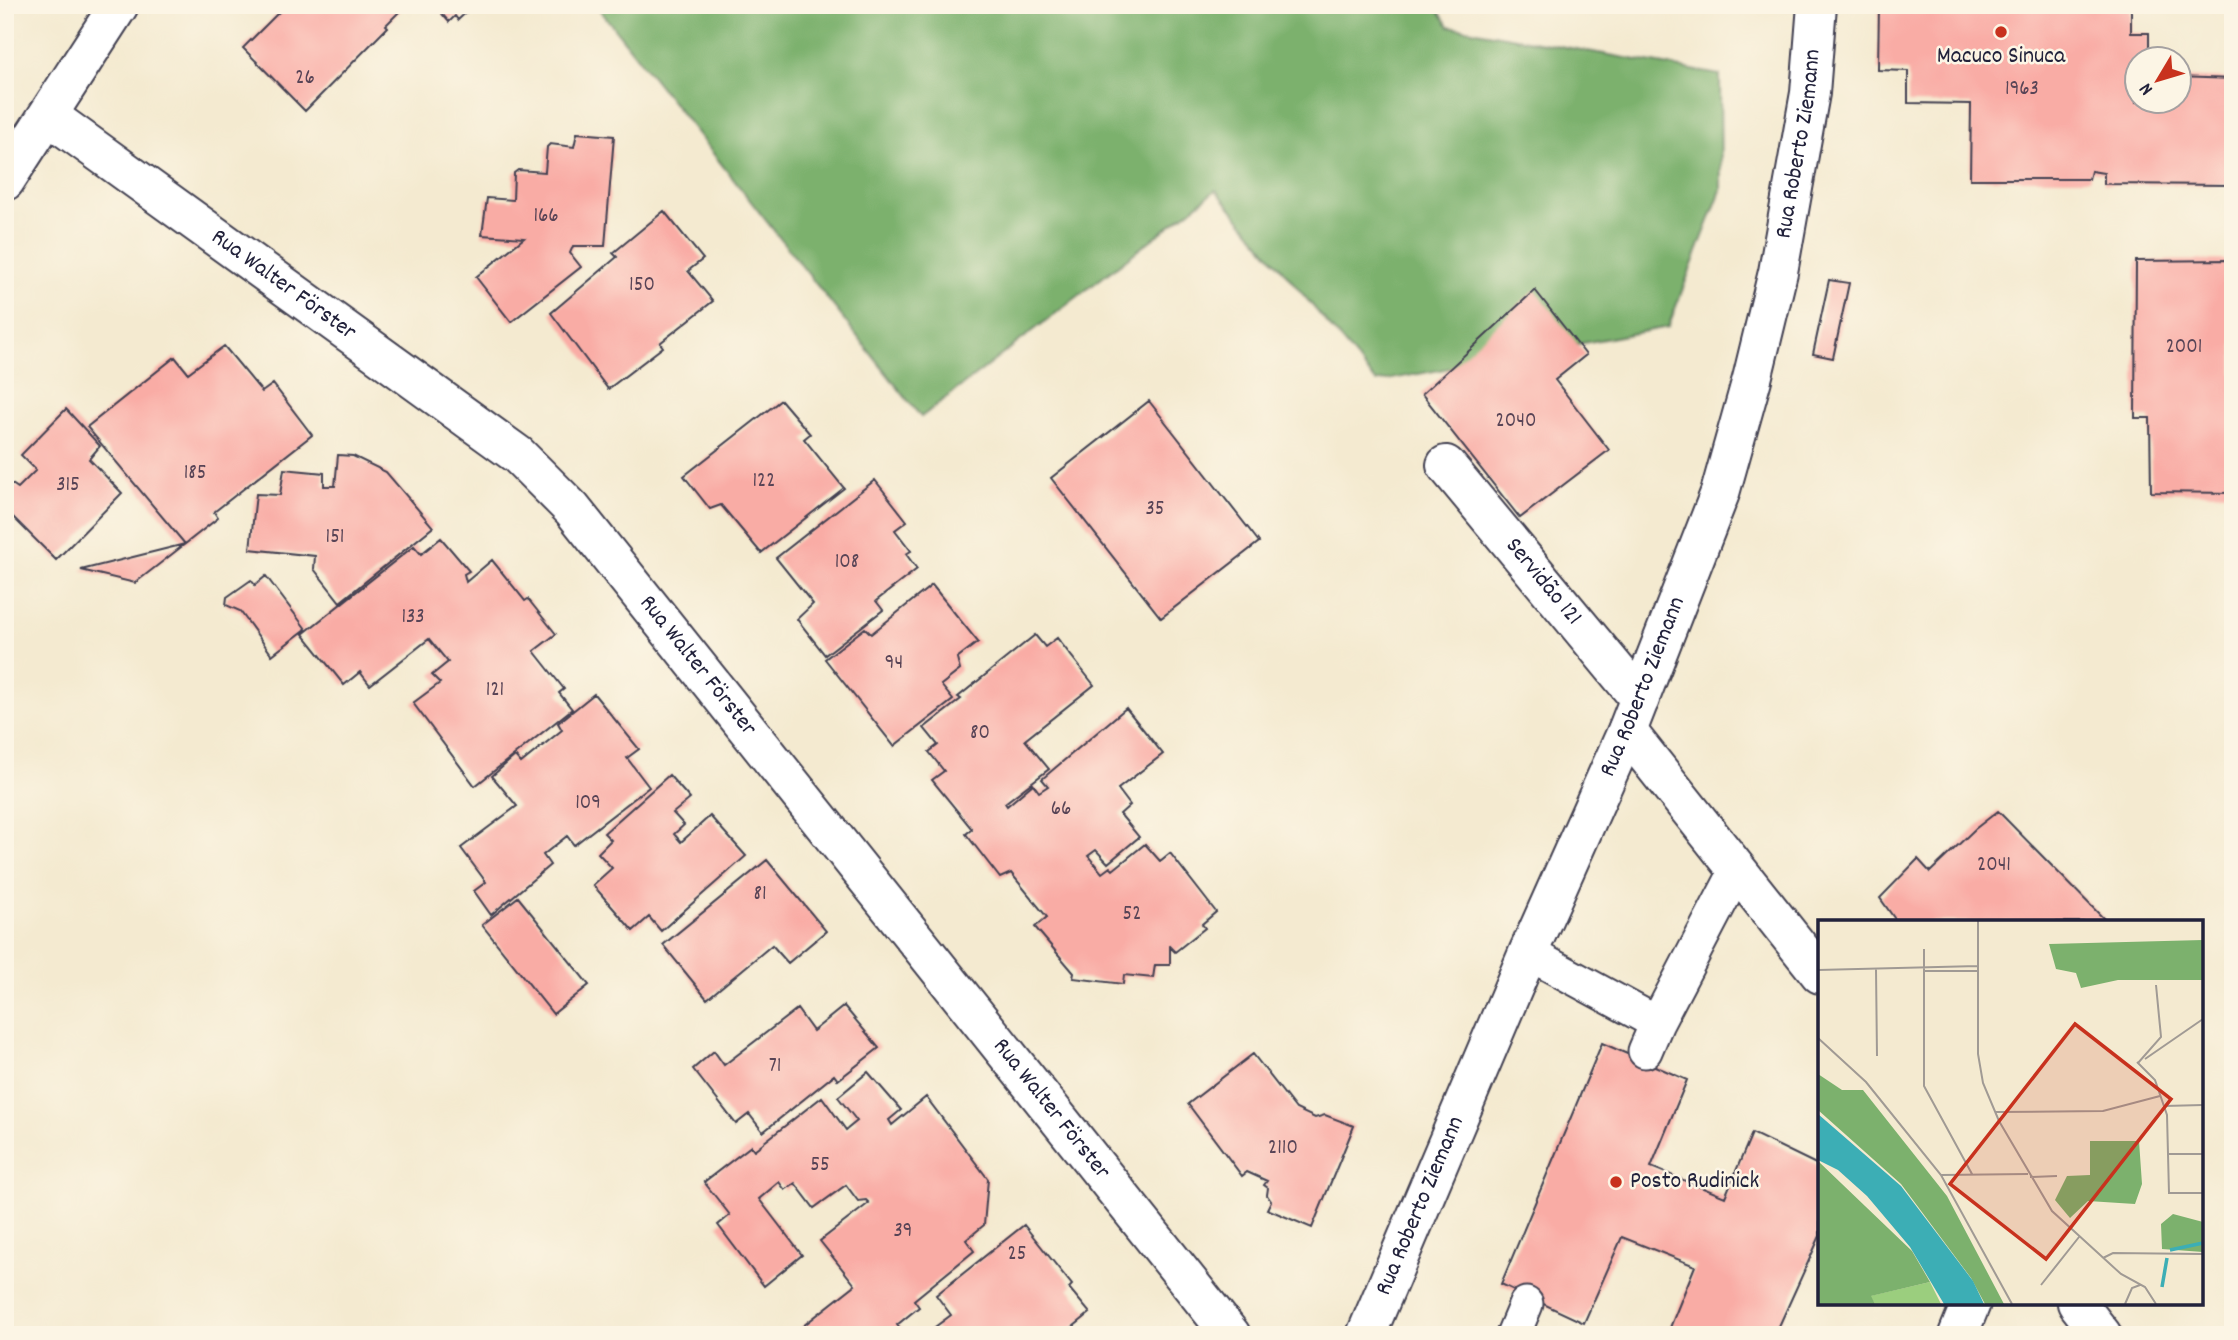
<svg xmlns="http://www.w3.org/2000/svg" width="2238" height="1340" viewBox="0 0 2238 1340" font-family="Dekko,sans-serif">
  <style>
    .forest { fill: #7cb16d; stroke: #4f6a54; stroke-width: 2 }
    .building { fill: #f9aca5 }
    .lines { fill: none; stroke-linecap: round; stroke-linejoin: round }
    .lane-casing { stroke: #424051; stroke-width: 37 }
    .street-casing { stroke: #424051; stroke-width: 42 }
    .secondary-casing { stroke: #424051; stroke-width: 42 }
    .lane { stroke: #fff; stroke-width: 33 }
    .street { stroke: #fff; stroke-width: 38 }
    .secondary { stroke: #fff; stroke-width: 38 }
    .poi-dot { fill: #c8321e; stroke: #fcf5e5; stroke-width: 2.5 }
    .labels { text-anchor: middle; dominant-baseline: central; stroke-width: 5; stroke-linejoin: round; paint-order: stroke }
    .number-label { font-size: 21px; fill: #584456 }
    .poi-label { font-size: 24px; fill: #22223b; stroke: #fcf5e5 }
    .street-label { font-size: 24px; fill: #22223b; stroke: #fcf5e5 }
    .inset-river { fill: none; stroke: #3caeb5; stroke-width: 3.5 }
    .inset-road { fill: none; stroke: #a09a94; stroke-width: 2 }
    .view { fill: #c8321e; fill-opacity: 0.15; stroke: #c8321e; stroke-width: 3.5 }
    .inset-edge { fill: none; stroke: #22223b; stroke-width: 3.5 }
  </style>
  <rect width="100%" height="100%" fill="#fcf5e5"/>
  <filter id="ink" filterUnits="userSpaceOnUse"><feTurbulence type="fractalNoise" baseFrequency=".0143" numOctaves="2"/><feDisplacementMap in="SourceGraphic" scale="14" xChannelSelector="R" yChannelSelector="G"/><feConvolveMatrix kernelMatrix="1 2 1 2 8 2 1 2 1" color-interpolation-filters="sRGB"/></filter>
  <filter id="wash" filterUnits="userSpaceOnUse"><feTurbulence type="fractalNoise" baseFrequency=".00686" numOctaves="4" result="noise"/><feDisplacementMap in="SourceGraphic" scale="28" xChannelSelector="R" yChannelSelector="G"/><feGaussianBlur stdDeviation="1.57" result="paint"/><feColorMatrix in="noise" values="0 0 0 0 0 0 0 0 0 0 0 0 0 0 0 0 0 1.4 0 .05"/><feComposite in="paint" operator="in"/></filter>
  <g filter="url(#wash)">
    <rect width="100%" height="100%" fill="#f4ead0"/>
    <!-- forest -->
    <path class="forest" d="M 596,5 L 1435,5 L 1449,26 L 1720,75 L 1721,190 L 1668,327 L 1376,382 L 1216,190 L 921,417 Z"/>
    <g id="blocks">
      <!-- building -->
      <path class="building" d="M 286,5 L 406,5 L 386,25 L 388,27 L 305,111 L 243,48 Z
        M 443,5 L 474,5 L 458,20 L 455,16 L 449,22 L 442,14 L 447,10 Z
        M 1879,5 L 2131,5 L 2131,33 L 2149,33 L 2149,60 L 2136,60 L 2136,102 L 2178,102 L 2178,77 L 2233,79 L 2233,185 L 2104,184 L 2104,173 L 2091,171 L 2089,179 L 1970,179 L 1971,104 L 1908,103 L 1908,71 L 1878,70 Z
        M 577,133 L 614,136 L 605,246 L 573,246 L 570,253 L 581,267 L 511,322 L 476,277 L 524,238 L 482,235 L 487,198 L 513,200 L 514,173 L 518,170 L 545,172 L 547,147 L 550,144 L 574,147 Z
        M 664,211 L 703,259 L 688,271 L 713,301 L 660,343 L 663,347 L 608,389 L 551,313 L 617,257 L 613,253 Z
        M 2230,260 L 2230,279 L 2233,279 L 2233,493 L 2151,492 L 2150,418 L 2135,418 L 2136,261 Z
        M 1829,280 L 1849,283 L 1833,358 L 1813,354 Z
        M 1535,290 L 1586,355 L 1555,380 L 1609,450 L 1520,518 L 1422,394 Z
        M 224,346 L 262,392 L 273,384 L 312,435 L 214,512 L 218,518 L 185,544 L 87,427 L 175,357 L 188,373 Z
        M 781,400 L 810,434 L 804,439 L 844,488 L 761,553 L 721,505 L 710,509 L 684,476 Z
        M 1149,401 L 1259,542 L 1161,618 L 1051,478 Z
        M 66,409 L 100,446 L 89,459 L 122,493 L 56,560 L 5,509 L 5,490 L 12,484 L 18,488 L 36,470 L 21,455 Z
        M 338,455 L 353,456 L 386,472 L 433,527 L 340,602 L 314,569 L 315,556 L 250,549 L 256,494 L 280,495 L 284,469 L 324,473 L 324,486 L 335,486 Z
        M 875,480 L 907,521 L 895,530 L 911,551 L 906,554 L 917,569 L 876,601 L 883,610 L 825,655 L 797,619 L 813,604 L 776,558 Z
        M 441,538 L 469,571 L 464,574 L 466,582 L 492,560 L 525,601 L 528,599 L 556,634 L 534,651 L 564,689 L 559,693 L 572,709 L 475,786 L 413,703 L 440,683 L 432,675 L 448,662 L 429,639 L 370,685 L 360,672 L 344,685 L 303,634 L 414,546 L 421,554 Z
        M 185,544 L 135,583 L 81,570 Z
        M 266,576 L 306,629 L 272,655 L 240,611 L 226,605 L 227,597 L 251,580 L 255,585 Z
        M 932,585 L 978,642 L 957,658 L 960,670 L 941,685 L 953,700 L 894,746 L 825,659 L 865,628 L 871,634 Z
        M 1035,635 L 1045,647 L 1057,638 L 1094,685 L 1025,740 L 1049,769 L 1005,803 L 1007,806 L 1033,784 L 1039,792 L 1048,786 L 1042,779 L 1126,708 L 1163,754 L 1118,789 L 1130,805 L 1120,814 L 1139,837 L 1108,863 L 1096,850 L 1088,856 L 1102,873 L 1110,867 L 1113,870 L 1145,844 L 1160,861 L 1170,853 L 1216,912 L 1202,924 L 1205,928 L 1175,952 L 1170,947 L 1170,965 L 1155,965 L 1153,978 L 1124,975 L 1123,984 L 1073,978 L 1074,973 L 1035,927 L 1047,917 L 1011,873 L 1000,878 L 966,834 L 972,829 L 932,780 L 944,771 L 929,752 L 938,745 L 924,728 L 961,699 L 958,697 Z
        M 594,694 L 639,749 L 627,758 L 649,787 L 574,845 L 567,836 L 543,855 L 550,865 L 491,915 L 474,891 L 486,882 L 461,848 L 517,806 L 492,776 L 515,756 L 521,763 L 562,730 L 558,723 Z
        M 669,775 L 690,799 L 673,813 L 684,825 L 674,834 L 681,842 L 710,816 L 746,856 L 661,931 L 649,917 L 633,931 L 593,885 L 612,868 L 598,853 L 611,840 L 604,833 Z
        M 1998,811 L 2107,922 L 1897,922 L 1880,898 L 1918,859 L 1930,872 L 1975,829 Z
        M 767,860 L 826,931 L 788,963 L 772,945 L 707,999 L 663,945 Z
        M 518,897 L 589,985 L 553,1014 L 482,925 Z
        M 844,1006 L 879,1048 L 838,1080 L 834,1075 L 763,1132 L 749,1114 L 736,1124 L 693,1069 L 714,1051 L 724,1065 L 797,1009 L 813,1031 Z
        M 1602,1043 L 1687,1080 L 1651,1167 L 1725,1197 L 1752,1133 L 1820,1166 L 1820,1236 L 1775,1335 L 1667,1335 L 1695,1266 L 1622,1237 L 1584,1323 L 1501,1284 Z
        M 1253,1054 L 1296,1109 L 1315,1118 L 1325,1115 L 1354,1126 L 1312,1228 L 1267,1209 L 1271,1201 L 1267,1195 L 1268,1188 L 1264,1185 L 1267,1181 L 1247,1172 L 1242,1176 L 1188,1104 Z
        M 868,1072 L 901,1110 L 889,1120 L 892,1125 L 926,1097 L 988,1179 L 984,1225 L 966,1240 L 974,1251 L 914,1300 L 919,1307 L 897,1325 L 905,1335 L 802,1335 L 798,1330 L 855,1285 L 820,1241 L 869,1203 L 866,1200 L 858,1201 L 846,1185 L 814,1208 L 795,1183 L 785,1190 L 779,1182 L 759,1199 L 802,1255 L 764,1286 L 718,1225 L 730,1215 L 704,1182 L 751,1146 L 754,1150 L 822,1097 L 846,1130 L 857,1121 L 838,1097 Z
        M 1024,1225 L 1072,1285 L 1069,1288 L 1090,1313 L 1063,1335 L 941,1335 L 935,1327 L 951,1315 L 936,1295 Z"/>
    </g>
  </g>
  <g filter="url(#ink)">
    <use href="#blocks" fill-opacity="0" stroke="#424051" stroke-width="2"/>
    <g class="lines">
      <!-- lane casing -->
      <g class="lane-casing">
        <path id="lane" d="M 1528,953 L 1657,1023
          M 1645,1051 L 1657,1023 L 1738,868
          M 1513,1335 L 1526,1304"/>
      </g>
      <!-- street casing -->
      <g class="street-casing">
        <g id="street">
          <path id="s1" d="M 49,116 L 518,455 L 572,509 L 1231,1335"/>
          <path d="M 5,181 L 119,5"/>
          <path id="s2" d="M 1446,465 L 1640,699"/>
          <path d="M 1627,731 L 1820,974"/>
          <path d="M 2077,1303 L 2102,1335"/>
          <path d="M 1958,1335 L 1971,1303"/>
        </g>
      </g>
      <!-- secondary casing -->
      <g class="secondary-casing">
        <g id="secondary">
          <path id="s3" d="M 1366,1335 L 1528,953 L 1627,731 L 1720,493 L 1752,379 L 1778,272 L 1810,93 L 1817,5"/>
        </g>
      </g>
      <!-- lane -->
      <use href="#lane" class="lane"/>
      <!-- street -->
      <use href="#street" class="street"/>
      <!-- secondary -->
      <use href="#secondary" class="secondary"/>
    </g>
  </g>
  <!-- markers -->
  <g class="poi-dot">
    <circle cx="2001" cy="32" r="7"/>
    <circle cx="1616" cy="1182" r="7"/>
  </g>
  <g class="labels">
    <!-- number labels -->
    <g class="number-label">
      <text x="305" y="79">26</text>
      <text x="2022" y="90">1963</text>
      <text x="546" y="217">166</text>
      <text x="642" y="286">150</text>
      <text x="2184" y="348">2001</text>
      <text x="1516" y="422">2040</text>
      <text x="195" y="474">185</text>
      <text x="764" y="482">122</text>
      <text x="68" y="486">315</text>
      <text x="1155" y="510">35</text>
      <text x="335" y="538">151</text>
      <text x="847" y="563">108</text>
      <text x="413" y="618">133</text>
      <text x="894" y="664">94</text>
      <text x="495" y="691">121</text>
      <text x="980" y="734">80</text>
      <text x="588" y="804">109</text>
      <text x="1061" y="810">66</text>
      <text x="1994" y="866">2041</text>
      <text x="760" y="895">81</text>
      <text x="1132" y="915">52</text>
      <text x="775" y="1067">71</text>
      <text x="1283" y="1149">2110</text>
      <text x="820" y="1166">55</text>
      <text x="903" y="1232">39</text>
      <text x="1017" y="1255">25</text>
    </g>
    <!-- poi labels -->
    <g class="poi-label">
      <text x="2001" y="57">Macuco Sinuca</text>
      <text x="1630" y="1182" text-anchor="start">Posto Rudinick</text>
    </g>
    <!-- street labels -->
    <g class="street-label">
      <text stroke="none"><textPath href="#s3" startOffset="1272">Rua Roberto Ziemann</textPath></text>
      <text stroke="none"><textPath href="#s1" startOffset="289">Rua Walter Förster</textPath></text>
      <text stroke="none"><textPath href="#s2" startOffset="152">Servidão 121</textPath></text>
      <text stroke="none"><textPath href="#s1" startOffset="856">Rua Walter Förster</textPath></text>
      <text stroke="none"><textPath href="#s3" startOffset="705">Rua Roberto Ziemann</textPath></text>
      <text stroke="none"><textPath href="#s1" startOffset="1423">Rua Walter Förster</textPath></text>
      <text stroke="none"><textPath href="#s3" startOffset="140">Rua Roberto Ziemann</textPath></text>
    </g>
  </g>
  <!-- overview -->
  <g transform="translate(1818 920)">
    <rect width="385" height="385" fill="#f4ead0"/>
    <path d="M 112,362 L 123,384 L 57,384 L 52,376 Z" fill="#9bce7e"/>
    <path d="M 385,20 L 385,60 L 300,60 L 263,68 L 258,53 L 238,49 L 231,24 ZM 0,154 L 24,170 L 45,170 L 129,276 L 186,384 L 167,384 L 153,358 L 83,264 L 0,190 ZM 272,221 L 321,221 L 324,264 L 317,284 L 270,281 L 252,298 L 237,280 L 249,256 L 272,255 ZM 0,241 L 94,331 L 112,362 L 53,376 L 57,384 L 0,384 ZM 355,294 L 385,302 L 385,332 L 344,329 L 343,304 Z" fill="#7cb16d"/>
    <path d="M 0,194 L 83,266 L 155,361 L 166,384 L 126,384 L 92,327 L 49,276 L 20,250 L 0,240 Z" fill="#3caeb5"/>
    <path class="inset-river" d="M 352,330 L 385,323M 344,367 L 349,338"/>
    <path class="inset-road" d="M 160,1 L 160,134 L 165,163 L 181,201 L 234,291 L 303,354 L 327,367 L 338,384M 106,29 L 106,166 L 154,254M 58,49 L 59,136M 0,50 L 160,46M 105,51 L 160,51M 0,118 L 48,162 L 123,255 L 194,384M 327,139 L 385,99M 319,142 L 337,160 L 349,195 L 351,273 L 385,273M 320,143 L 343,117 L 338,65M 346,186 L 385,185M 177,192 L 285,191 L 342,176M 351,234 L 385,234M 123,255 L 210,254M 212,257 L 239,256M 285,338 L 295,333 L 385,334M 223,365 L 261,317M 307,384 L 314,368 L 322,365"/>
    <path class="view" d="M 257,104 L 353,179 L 228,339 L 132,264 Z"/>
    <rect width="385" height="385" class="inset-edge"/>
  </g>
  <!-- margin -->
  <rect width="2238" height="1340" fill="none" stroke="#fcf5e5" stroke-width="28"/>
  <!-- north arrow -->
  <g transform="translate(2158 80) rotate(232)"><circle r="33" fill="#fcf5e5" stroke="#a5a1a1" stroke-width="2"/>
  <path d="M0-5L12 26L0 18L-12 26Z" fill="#c8321e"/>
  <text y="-10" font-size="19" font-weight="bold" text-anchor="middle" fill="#22223b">N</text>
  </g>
</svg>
